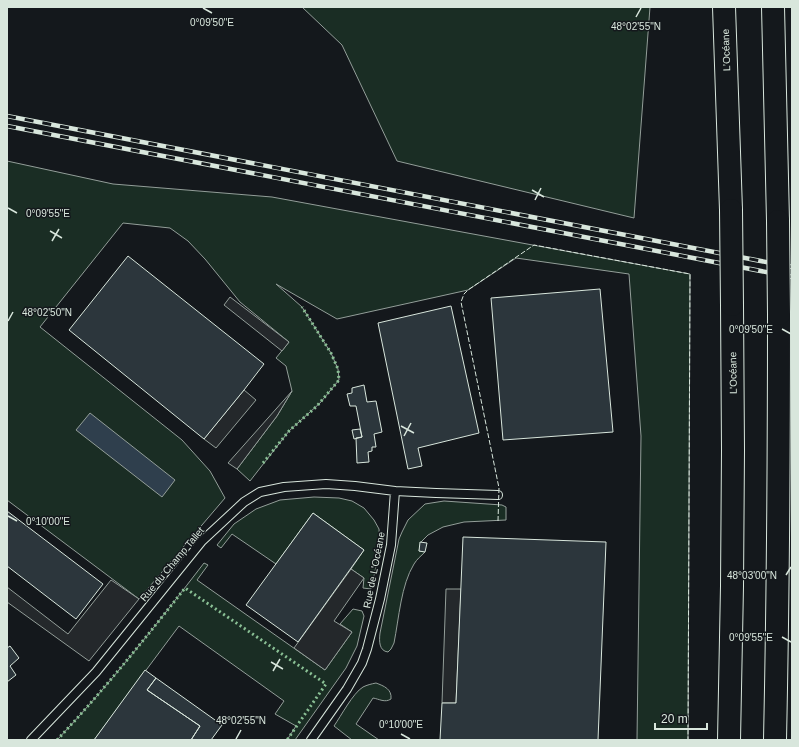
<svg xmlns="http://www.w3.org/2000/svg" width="799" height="747" viewBox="0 0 799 747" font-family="Arial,sans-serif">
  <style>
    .green { fill: #1a2d24; stroke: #939e99 }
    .parking { fill: #24282b; stroke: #939e99 }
    .water { fill: #2f3f4d; stroke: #939e99 }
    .building { fill: #2c363c; stroke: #d8e6dc }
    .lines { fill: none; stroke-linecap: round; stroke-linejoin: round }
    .lane-casing { stroke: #d8e6dc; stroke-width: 10 }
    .highway-casing { stroke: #d8e6dc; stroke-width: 24 }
    .lane { stroke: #14181c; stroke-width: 8 }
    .highway { stroke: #14181c; stroke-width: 22 }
    .rail-casing { stroke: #d8e6dc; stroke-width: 4.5 }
    .rail { stroke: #14181c; stroke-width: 3; stroke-dasharray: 9; stroke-linecap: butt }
    .highway-bridge-casing { stroke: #d8e6dc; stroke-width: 24; stroke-linecap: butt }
    .highway-bridge { stroke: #14181c; stroke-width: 22 }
    .hedge { stroke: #8ac095; stroke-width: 3; stroke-dasharray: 2 3; stroke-linecap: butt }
    .fence { stroke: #d8e6dc; stroke-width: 1; stroke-dasharray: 5 2; stroke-linecap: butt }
    .ticks { fill: none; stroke: #d8e6dc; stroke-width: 1.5 }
    .labels { text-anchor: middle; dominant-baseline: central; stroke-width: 3; stroke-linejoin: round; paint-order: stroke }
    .street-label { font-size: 10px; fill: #d8e6dc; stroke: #14181c }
    .ticks-label { font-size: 10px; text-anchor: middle; fill: #d8e6dc; stroke: #14181c; stroke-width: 3; stroke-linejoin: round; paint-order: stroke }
  </style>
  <rect width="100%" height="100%" fill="#14181c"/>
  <!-- green -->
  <path class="green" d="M 302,7 L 650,7 L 634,218 L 397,161 L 342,45 Z
    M 7,161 L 113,184 L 272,197 L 690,274 L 688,740 L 637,740 L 641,436 L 629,274 L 516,258 L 468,290 L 337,319 L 276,284 L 302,307 L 331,353 L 338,369 L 339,380 L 320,403 L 289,431 L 250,481 L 237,469 L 277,416 L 292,391 L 286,366 L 276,358 L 289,342 L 240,302 L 205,259 L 188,241 L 170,228 L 123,223 L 40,327 L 182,440 L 210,471 L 225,498 L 139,599 L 7,500 Z
    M 314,497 L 339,498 L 352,501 L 364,508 L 374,520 L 379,529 L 380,549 L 371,589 L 363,588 L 364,578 L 351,569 L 364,550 L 313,513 L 276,564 L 232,534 L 221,548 L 217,545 L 234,524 L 256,509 L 280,500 Z
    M 444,501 L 502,505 L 506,507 L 506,520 L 464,522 L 443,527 L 428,535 L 421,542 L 419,551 L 425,552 C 421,556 417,559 414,564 C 401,585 399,618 394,643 L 391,649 L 388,652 C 379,651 379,641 380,633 L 399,539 L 402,532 L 408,520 L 425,504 Z
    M 204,563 L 208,565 L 197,580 L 325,670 L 352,632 L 340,624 L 353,609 L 362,611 L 364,616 L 357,646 L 346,668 L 295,740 L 287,740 L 296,726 L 275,714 L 284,701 L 179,626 L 94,740 L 57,740 C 110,684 157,624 204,563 Z
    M 376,683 C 384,686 392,689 391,699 C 385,703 379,699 373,698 L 356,724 L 379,740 L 352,740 L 334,726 C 341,716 353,693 363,687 C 367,685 371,684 376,683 Z"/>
  <!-- parking -->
  <path class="parking" d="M 230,297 L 289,342 L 282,351 L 224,305 Z
    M 244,390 L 256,400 L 216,448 L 204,439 Z
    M 292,391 L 277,416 L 237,469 L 228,463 Z
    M 351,569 L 364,578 L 334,621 L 352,632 L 325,670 L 294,648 Z
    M 111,580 L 139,599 L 89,661 L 7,602 L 7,587 L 68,634 Z
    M 446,589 L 461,589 L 456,703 L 442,703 Z"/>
  <!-- water -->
  <path class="water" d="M 90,413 L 175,480 L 162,497 L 76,430 Z"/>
  <!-- building -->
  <path class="building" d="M 128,256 L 264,364 L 244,390 L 204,439 L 69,330 Z
    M 600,289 L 613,432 L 503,440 L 491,298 Z
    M 451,306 L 479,433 L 418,448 L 422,466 L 408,469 L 378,323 Z
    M 364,385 L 367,402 L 376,401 L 382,432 L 374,434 L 376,447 L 372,447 L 372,451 L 368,452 L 369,462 L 357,463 L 356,438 L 362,437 L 356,406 L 350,406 L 347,394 L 352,393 L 352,388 Z
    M 360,429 L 362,437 L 354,439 L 352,430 Z
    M 7,511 L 103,584 L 76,619 L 7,566 Z
    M 313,513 L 364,550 L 298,642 L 246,605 Z
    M 463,537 L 606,542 L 598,740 L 440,740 L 442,703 L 456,703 Z
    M 420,542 L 427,543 L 425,552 L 419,551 Z
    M 10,646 L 19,658 L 10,666 L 16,675 L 7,682 L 7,648 Z
    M 145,670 L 156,678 L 147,690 L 200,726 L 191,740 L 94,740 Z
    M 156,678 L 222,725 L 211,740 L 191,740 L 200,726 L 147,690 Z"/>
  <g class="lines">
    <!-- lane casing -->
    <g class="lane-casing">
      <path id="lane" d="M 31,740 L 96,672 L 202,541 L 244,502 L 260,492 L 284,487 L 326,484 L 355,486 L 395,491
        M 311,740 L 347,689 L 362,663 L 367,649 L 380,599 L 391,545 L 395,491 L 436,493 L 498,495"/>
    </g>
    <!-- highway casing -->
    <g class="highway-casing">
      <path id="highway" d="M 724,7 L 731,210
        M 773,7 L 778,221
        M 729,740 L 732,586 L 733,450 L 732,305
        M 775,740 C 778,598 779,456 779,314"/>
    </g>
    <!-- lane -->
    <use href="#lane" class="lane"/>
    <!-- highway -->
    <use href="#highway" class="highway"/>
    <!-- rail casing -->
    <g class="rail-casing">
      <path id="rail" d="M 7,116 L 792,267
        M 7,126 L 792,277"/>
    </g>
    <!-- rail -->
    <use href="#rail" class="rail"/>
    <!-- highway-bridge casing -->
    <g class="highway-bridge-casing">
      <path id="highway-bridge" d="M 731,210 L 732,305
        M 778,221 L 779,314"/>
    </g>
    <!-- highway-bridge -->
    <use href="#highway-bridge" class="highway-bridge"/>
    <!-- hedge -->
    <path class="hedge" d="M 263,463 L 289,431 L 317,406 L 339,380 L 338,369 L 331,353 L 302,307
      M 57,740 C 102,692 144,640 185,588 L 326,684 L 287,740"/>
    <!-- fence -->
    <path class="fence" d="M 498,521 L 499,488 L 461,302 L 464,294 L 468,290 L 534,245 L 690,274 L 688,740"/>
  </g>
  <!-- ticks -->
  <path class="ticks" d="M 203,8 L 212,13M 636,17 L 641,8M 532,190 L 544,197M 535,200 L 541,188M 8,208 L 17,213M 50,231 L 62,238M 52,241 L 59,229M 8,321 L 13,312M 782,329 L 791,334M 401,426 L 414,433M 404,436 L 411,423M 8,516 L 17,521M 786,575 L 791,567M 782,637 L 791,642M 271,662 L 283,669M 273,671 L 280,659M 401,734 L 410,739M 236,739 L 241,730"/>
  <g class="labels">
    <!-- street labels -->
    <g class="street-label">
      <text transform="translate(726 50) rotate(-92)">L’Océane</text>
      <text transform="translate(733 373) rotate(-91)">L’Océane</text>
      <text transform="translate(172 564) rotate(-50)">Rue du Champ Tallet</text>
      <text transform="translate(374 570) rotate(-79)">Rue de L'Océane</text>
    </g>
  </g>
  <g class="ticks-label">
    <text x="212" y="26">0°09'50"E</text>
    <text x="636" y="30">48°02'55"N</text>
    <text x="48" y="217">0°09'55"E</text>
    <text x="47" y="316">48°02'50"N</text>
    <text x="751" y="333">0°09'50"E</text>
    <text x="48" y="525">0°10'00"E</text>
    <text x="752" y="579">48°03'00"N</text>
    <text x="751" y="641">0°09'55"E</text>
    <text x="241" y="724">48°02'55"N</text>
    <text x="401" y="728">0°10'00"E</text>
  </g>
  <!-- border -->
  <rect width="799" height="747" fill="none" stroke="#d8e6dc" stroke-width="16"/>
  <!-- scale -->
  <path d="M655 723v6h52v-6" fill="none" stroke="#d8e6dc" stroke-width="2"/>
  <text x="661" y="723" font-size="12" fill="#d8e6dc" stroke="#14181c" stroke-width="3" paint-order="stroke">20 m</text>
</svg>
